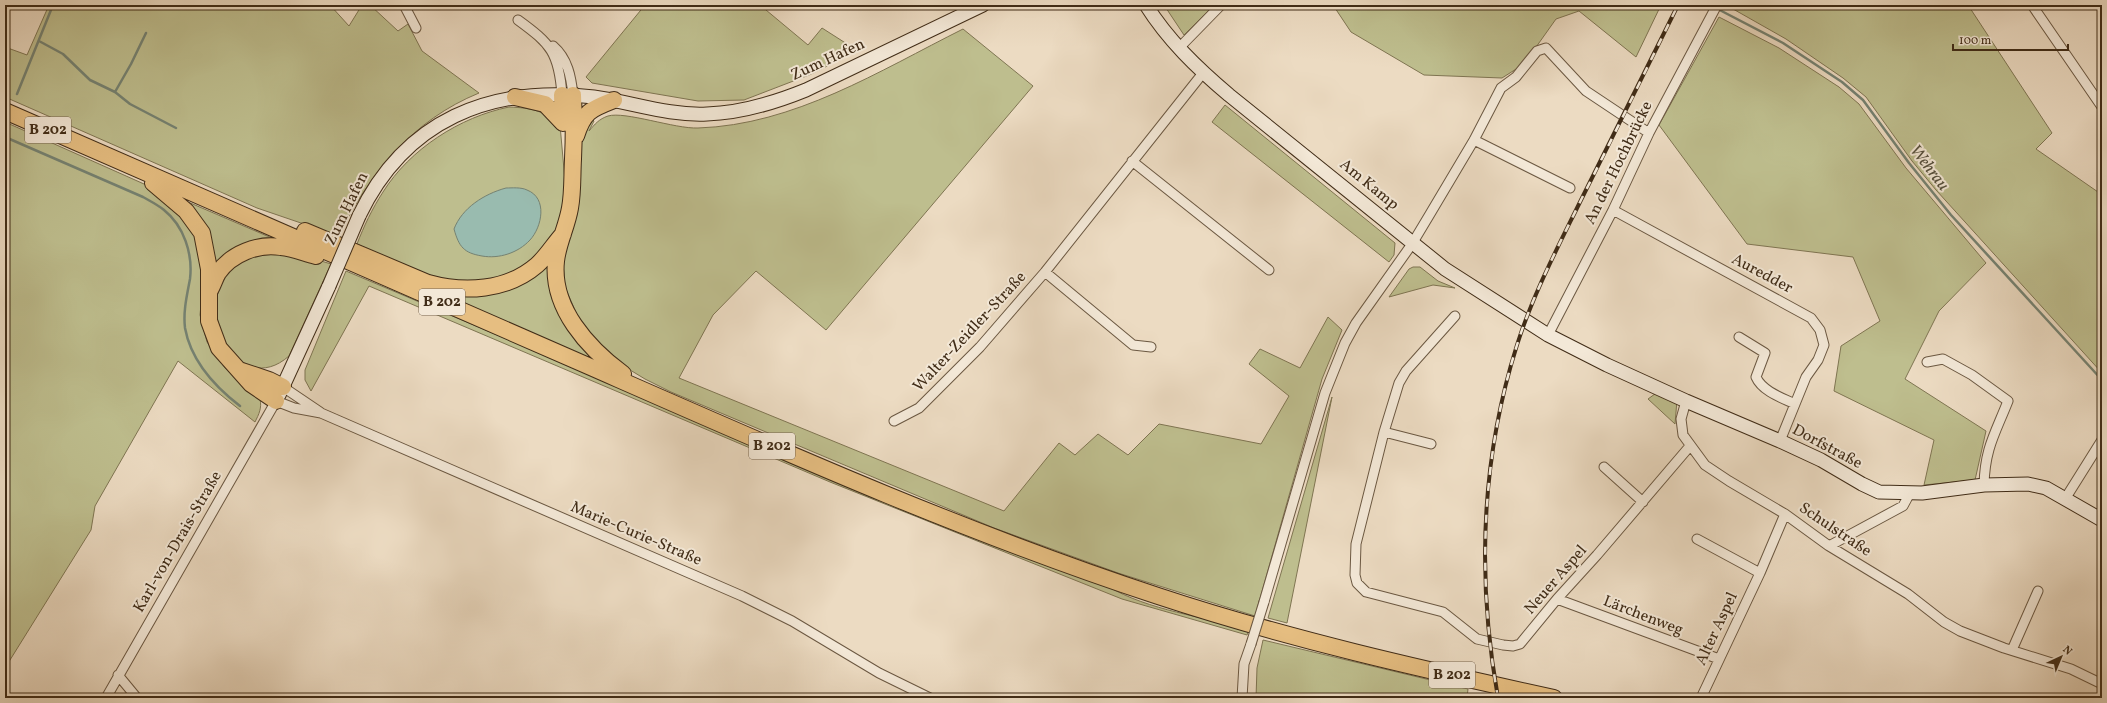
<svg xmlns="http://www.w3.org/2000/svg" width="2107" height="703" viewBox="0 0 2107 703" font-family="Vollkorn,serif">
  <style>
    .green { fill: #bebe8e; stroke: #7f7552 }
    .water { fill: #99bbaf; stroke: #758272 }
    .lines { fill: none; stroke-linecap: round; stroke-linejoin: round }
    .stream { stroke: #758272; stroke-width: 2.5 }
    .street-casing { stroke: #6b5842; stroke-width: 11 }
    .secondary-casing { stroke: #402c17; stroke-width: 15 }
    .highway-casing { stroke: #402c17; stroke-width: 18 }
    .street { stroke: #f3e8d7; stroke-width: 9 }
    .secondary { stroke: #f3e8d7; stroke-width: 13 }
    .highway { stroke: #e6be81; stroke-width: 16 }
    .rail-casing { stroke: #402c17; stroke-width: 4 }
    .rail { stroke: #f3e8d7; stroke-width: 2.5; stroke-dasharray: 8; stroke-linecap: butt }
    .street-bridge-casing { stroke: #6b5842; stroke-width: 11; stroke-linecap: butt }
    .secondary-bridge-casing { stroke: #402c17; stroke-width: 15; stroke-linecap: butt }
    .street-bridge { stroke: #f3e8d7; stroke-width: 9 }
    .secondary-bridge { stroke: #f3e8d7; stroke-width: 13 }
    .labels { text-anchor: middle; dominant-baseline: central; stroke-width: 4; stroke-linejoin: round; paint-order: stroke }
    .shield { fill: #f3e8d7; stroke: #766451; stroke-width: 1 }
    .shield-label { font-size: 15px; font-weight: bold; fill: #402c17 }
    .street-label { font-size: 16px; fill: #402c17; stroke: #f3e8d7 }
    .water-label { font-size: 17px; font-style: italic; fill: #56503d; stroke: #f3e8d7 }
  </style>
  <rect width="100%" height="100%" fill="#ecdbc2"/>
  <filter id="stains"><feTurbulence type="fractalNoise" baseFrequency=".005" numOctaves="4"/><feColorMatrix values="0 0 0 0 .2 0 0 0 0 .09 0 0 0 0 .02 0 0 0 .5 -.17"/></filter>
  <radialGradient id="worn" r=".72"><stop offset=".6" stop-color="#630" stop-opacity="0"/><stop offset="1" stop-color="#630" stop-opacity=".3"/></radialGradient>
  <!-- green -->
  <path class="green" d="M 49,5 L 330,5 L 349,26 L 362,5 L 370,5 L 398,31 L 408,24 L 422,51 L 479,93 C 413,120 369,173 339,236 L 257,208 L 5,97 L 5,47 L 27,55 Z
    M 645,5 L 760,5 L 808,45 L 822,28 L 858,51 L 809,75 L 744,100 L 698,101 L 592,83 L 586,77 Z
    M 1164,5 L 1214,5 L 1184,35 Z
    M 1333,5 L 1661,5 L 1636,57 L 1579,11 L 1556,19 L 1524,64 L 1502,78 L 1424,75 L 1351,32 Z
    M 1726,5 L 1968,5 L 2052,133 L 2036,149 L 2098,192 L 2102,198 L 2102,373 L 1936,190 L 1912,161 L 1866,97 L 1843,78 L 1786,39 Z
    M 1719,17 L 1779,48 L 1839,87 L 1859,104 L 1906,168 L 1986,263 L 1939,311 L 1905,379 L 1986,431 L 1975,480 L 1924,485 L 1934,440 L 1834,391 L 1841,346 L 1880,321 L 1853,257 L 1747,244 L 1659,125 Z
    M 963,29 L 1033,86 L 826,330 L 756,271 L 713,315 L 679,378 L 1004,511 L 1059,443 L 1075,455 L 1098,434 L 1128,455 L 1159,424 L 1261,444 L 1289,396 L 1249,364 L 1260,349 L 1300,368 L 1328,317 L 1342,330 L 1322,379 L 1255,616 L 1118,573 L 994,528 L 671,392 L 645,379 L 617,362 L 581,324 L 565,287 L 563,261 L 583,133 L 591,118 L 594,121 L 589,131 C 595,124 599,119 608,116 C 625,111 675,129 698,128 C 794,125 879,71 963,29 Z
    M 1225,105 L 1395,243 L 1394,255 L 1389,262 L 1212,122 Z
    M 509,107 C 532,108 542,110 560,125 L 565,181 L 563,218 L 550,245 L 518,272 L 477,283 L 433,278 L 357,244 C 364,226 372,209 383,192 C 410,149 460,117 509,107 Z
    M 5,122 L 153,188 L 173,203 L 199,241 L 203,283 L 200,315 L 207,342 L 225,368 L 260,399 C 262,408 259,414 255,422 L 178,361 L 95,506 L 91,530 L 5,668 Z
    M 188,202 L 274,239 L 218,268 Z
    M 263,251 L 308,257 L 331,264 L 289,356 C 238,401 192,308 231,268 C 238,260 254,256 263,251 Z
    M 552,257 L 553,274 L 603,366 L 416,283 L 461,292 Z
    M 1413,267 L 1420,267 L 1438,281 L 1455,288 L 1433,285 L 1389,297 L 1409,269 Z
    M 346,271 L 975,537 L 1107,586 C 1150,611 1202,616 1249,630 L 1247,635 L 1122,599 L 830,482 L 369,286 L 311,391 L 305,380 L 305,370 Z
    M 1659,391 L 1677,400 L 1675,424 L 1648,399 Z
    M 1332,397 L 1287,623 L 1268,618 Z
    M 1263,640 L 1468,689 L 1467,698 L 1256,698 L 1257,668 Z"/>
  <!-- water -->
  <path class="water" d="M 506,188 C 512,188 521,187 527,190 C 548,198 542,227 530,240 C 518,253 499,259 482,256 C 464,253 459,247 454,229 C 462,208 484,194 506,188 Z"/>
  <g class="lines">
    <!-- stream -->
    <path class="stream" d="M 1710,5 L 1783,43 L 1842,82 L 1863,100 L 1909,163 L 1951,215 L 2102,380
      M 39,41 L 63,54 L 90,80 L 115,92 L 131,64 L 146,33
      M 115,92 L 130,104 L 176,128
      M 17,94 L 53,5
      M 5,137 L 143,197 C 150,201 158,205 164,210 C 184,226 193,254 190,279 C 187,295 183,311 185,328 C 191,361 214,386 240,406"/>
    <!-- street casing -->
    <g class="street-casing">
      <path id="street" d="M 404,5 L 416,28
        M 2032,5 L 2102,107
        M 518,20 C 551,44 559,53 562,95
        M 553,46 C 568,59 571,77 573,95
        M 1178,49 L 1221,5
        M 1474,140 L 1570,188
        M 1132,161 L 1269,270
        M 1613,210 L 1811,318 L 1820,330 L 1824,345 L 1818,360 L 1806,377 L 1795,404
        M 1045,272 L 1133,345 L 1151,347
        M 1455,316 L 1406,371 L 1399,383 L 1384,432 L 1356,544 L 1355,575 L 1357,583 L 1366,592 L 1443,612 L 1477,639 L 1503,645 L 1513,646 L 1520,644 L 1557,599 L 1597,555 L 1690,446
        M 1548,335 L 1613,210 L 1649,133 L 1717,5
        M 1739,337 L 1765,353 L 1756,377 C 1762,391 1782,398 1795,404 L 1780,441
        M 1927,362 L 1943,359 L 1972,375 L 2008,401 C 1995,434 1985,448 1984,485
        M 283,387 L 320,412
        M 1686,401 L 1681,419 L 1683,435 L 1705,465 L 1729,481 L 1785,514 L 1829,546 L 1908,594 L 1944,622 L 1960,631 L 2004,648 L 2071,669 L 2102,684
        M 894,421 L 919,408 L 980,347 L 1045,272 L 1203,73
        M 1384,432 L 1431,444
        M 1604,467 L 1643,502
        M 2065,499 L 2102,440
        M 1697,539 L 1760,573
        M 1829,546 L 1903,506 L 1910,493
        M 1557,599 L 1719,659
        M 1264,602 L 1325,393 L 1345,343 L 1356,323 L 1412,244 L 1430,214 L 1474,140 L 1501,88 L 1516,77 L 1537,51 L 1546,48 L 1586,91 L 1649,133
        M 2012,650 L 2038,591
        M 118,675 L 137,698
        M 106,698 L 276,401 L 294,408 L 321,413 L 742,596 L 792,621 L 879,673 L 930,698
        M 1242,698 L 1244,664 L 1251,644
        M 1701,698 L 1760,573 L 1785,514"/>
    </g>
    <!-- secondary casing -->
    <g class="secondary-casing">
      <path id="secondary" d="M 1146,5 C 1168,40 1197,68 1229,95 L 1445,269 L 1548,335 L 1607,365 L 1686,401 L 1780,441 L 1821,460 L 1862,484 L 1879,492 L 1922,493 L 1984,485 L 2028,484 L 2046,488 L 2102,520
        M 359,216 C 405,120 490,85 594,97 C 631,102 669,116 707,114 C 742,113 774,103 806,90 L 983,5
        M 279,395 L 329,286"/>
    </g>
    <!-- highway casing -->
    <g class="highway-casing">
      <path id="highway" d="M 562,95 L 563,121
        M 573,95 C 574,117 574,138 573,159 C 572,176 573,192 570,208 C 567,226 558,243 556,261 C 551,308 588,348 623,374
        M 515,97 L 545,104 L 563,123
        M 5,111 C 199,196 393,280 586,365 C 775,448 963,532 1158,596 C 1288,639 1421,669 1554,698
        M 576,136 C 584,111 591,109 614,100
        M 153,183 L 186,211 L 202,233 L 209,269 L 209,321 L 219,348 L 251,384 L 276,401
        M 305,231 L 428,283 C 464,293 507,291 537,265 C 547,256 554,244 563,234
        M 210,290 C 213,285 215,278 218,273 C 231,254 258,243 281,247 C 293,248 304,253 316,256
        M 239,370 L 269,380 L 283,387"/>
    </g>
    <!-- street -->
    <use href="#street" class="street"/>
    <!-- secondary -->
    <use href="#secondary" class="secondary"/>
    <!-- highway -->
    <use href="#highway" class="highway"/>
    <!-- rail casing -->
    <g class="rail-casing">
      <path id="rail" d="M 1498,698 C 1477,580 1481,459 1517,345 C 1533,294 1558,247 1581,200 C 1614,135 1646,70 1678,5"/>
    </g>
    <!-- rail -->
    <use href="#rail" class="rail"/>
    <!-- street-bridge casing -->
    <g class="street-bridge-casing">
      <path id="street-bridge" d="M 1251,644 L 1264,602"/>
    </g>
    <!-- secondary-bridge casing -->
    <g class="secondary-bridge-casing">
      <path id="secondary-bridge" d="M 329,286 L 359,216"/>
    </g>
    <!-- street-bridge -->
    <use href="#street-bridge" class="street-bridge"/>
    <!-- secondary-bridge -->
    <use href="#secondary-bridge" class="secondary-bridge"/>
  </g>
  <g class="labels">
    <!-- shield labels -->
    <g class="shield">
      <rect x="25" y="117" width="46" height="26" rx="3"/>
      <rect x="419" y="289" width="46" height="26" rx="3"/>
      <rect x="749" y="433" width="46" height="26" rx="3"/>
      <rect x="1429" y="662" width="46" height="26" rx="3"/>
    </g>
    <g class="shield-label">
      <text x="48" y="130">B 202</text>
      <text x="442" y="302">B 202</text>
      <text x="772" y="446">B 202</text>
      <text x="1452" y="675">B 202</text>
    </g>
    <!-- street labels -->
    <g class="street-label">
      <text transform="translate(828 60) rotate(-25)">Zum Hafen</text>
      <text transform="translate(1619 163) rotate(-64)">An der Hochbrücke</text>
      <text transform="translate(1369 185) rotate(39)">Am Kamp</text>
      <text transform="translate(347 209) rotate(-64)">Zum Hafen</text>
      <text transform="translate(1762 274) rotate(28)">Auredder</text>
      <text transform="translate(970 332) rotate(-47)">Walter-Zeidler-Straße</text>
      <text transform="translate(1827 447) rotate(28)">Dorfstraße</text>
      <text transform="translate(1835 530) rotate(34)">Schulstraße</text>
      <text transform="translate(636 534) rotate(23)">Marie-Curie-Straße</text>
      <text transform="translate(178 542) rotate(-60)">Karl-von-Drais-Straße</text>
      <text transform="translate(1556 580) rotate(-49)">Neuer Aspel</text>
      <text transform="translate(1643 616) rotate(21)">Lärchenweg</text>
      <text transform="translate(1717 629) rotate(-65)">Alter Aspel</text>
    </g>
    <!-- water labels -->
    <g class="water-label">
      <text transform="translate(1929 168) rotate(52)">Wehrau</text>
    </g>
  </g>
  <!-- margin -->
  <rect width="2107" height="703" fill="none" stroke="#ecdbc2" stroke-width="20"/>
  <rect x="6" y="6" width="2095" height="691" fill="none" stroke="#402c17" stroke-width="2"/>
  <rect x="10" y="10" width="2087" height="683" fill="none" stroke="#402c17"/>
  <!-- north arrow -->
  <g transform="translate(2061 657) rotate(44)" stroke="#f3e8d7" stroke-width="3" paint-order="stroke">
  <path d="M0-3L7 15L0 10L-7 15Z" fill="#402c17"/>
  <text y="-6" font-size="11" font-weight="bold" text-anchor="middle" fill="#402c17">N</text>
  </g>
  <!-- scale -->
  <path d="M1953 44v6h115v-6" fill="none" stroke="#402c17" stroke-width="2"/>
  <text x="1959" y="44" font-size="12" fill="#402c17" stroke="#f3e8d7" stroke-width="3" paint-order="stroke">100 m</text>
  <rect width="100%" height="100%" filter="url(#stains)"/>
  <rect width="100%" height="100%" fill="url(#worn)"/>
</svg>
